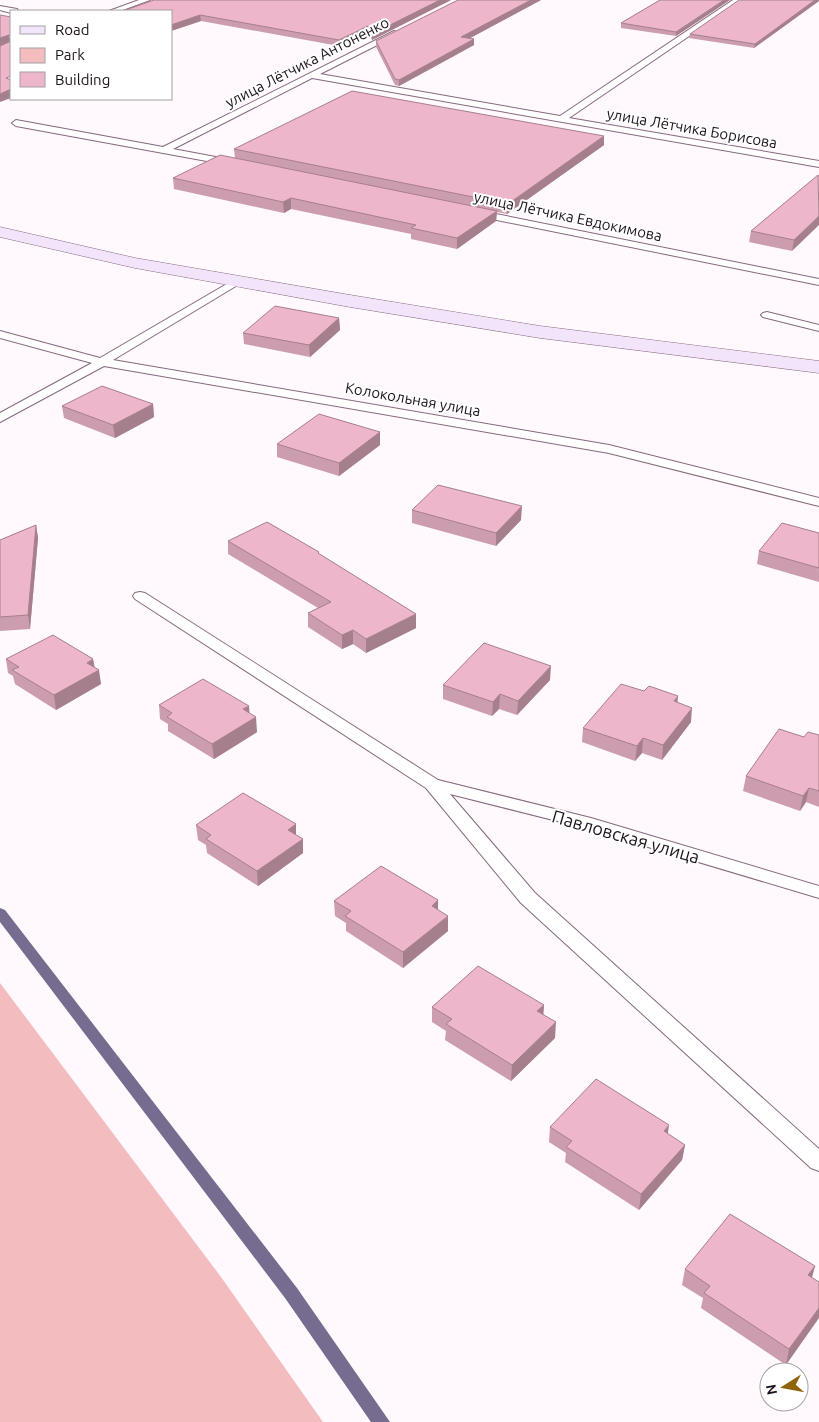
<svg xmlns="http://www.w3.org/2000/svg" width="819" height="1422" viewBox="0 0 819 1422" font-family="Ubuntu,sans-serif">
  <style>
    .green { fill: #f3bcbe }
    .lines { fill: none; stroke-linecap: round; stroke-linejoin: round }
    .stream { fill: #766c90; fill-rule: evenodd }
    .lane-casing { stroke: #86687f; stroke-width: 2 }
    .secondary-casing { stroke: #86687f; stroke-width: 1 }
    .lane { fill: #fff; fill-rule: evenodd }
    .secondary { fill: #f2e4fa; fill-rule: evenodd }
    .wall { fill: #cc9dae }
    .shaded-wall { fill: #a67f8d }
    .building { fill: #edb6ca; stroke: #a67f8d }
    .labels { text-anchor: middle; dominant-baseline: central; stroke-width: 4; stroke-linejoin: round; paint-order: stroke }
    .far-street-label { font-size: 15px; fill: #1c111a; stroke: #fff }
    .street-label { font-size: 18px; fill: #1c111a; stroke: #fff }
  </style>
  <rect width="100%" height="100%" fill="#fff8fd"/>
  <!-- green -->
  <path class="green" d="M 0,983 L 221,1277 L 323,1422 L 0,1422 Z"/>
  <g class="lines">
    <!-- stream -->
    <path class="stream" d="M 0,908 L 5,910 L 297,1288 L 390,1422 L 371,1422 L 285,1298 L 0,922 Z"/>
    <!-- lane casing -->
    <g class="lane-casing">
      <path id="lane" d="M 139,0 L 150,0 L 120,11 L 109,11 Z
        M 733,0 L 742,0 L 569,118 L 819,161 L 819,167 L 312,78 L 173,149 L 237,161 L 237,165 L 234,166 L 16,126 L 12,123 L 16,120 L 163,147 L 394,31 L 398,33 L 397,35 L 320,74 L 560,116 Z
        M 0,6 L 17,9 L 18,11 L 11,13 L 0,10 Z
        M 476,210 L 819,279 L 819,285 L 472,215 L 471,213 Z
        M 237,278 L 242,281 L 241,283 L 113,360 L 609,445 L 819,498 L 819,506 L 609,453 L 104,366 L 0,422 L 0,413 L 92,363 L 0,338 L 0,331 L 100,358 Z
        M 767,312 L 819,325 L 819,331 L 763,317 L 761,315 L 763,313 Z
        M 140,592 L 145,593 L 438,780 L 591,818 L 819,886 L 819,898 L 581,827 L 450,794 L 535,893 L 819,1149 L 819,1171 L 811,1168 L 521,903 L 426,788 L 135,599 L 133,596 L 135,593 Z"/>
    </g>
    <!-- secondary casing -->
    <g class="secondary-casing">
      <path id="secondary" d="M 0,227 L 135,258 L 350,295 L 540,326 L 819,361 L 819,373 L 540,338 L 350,307 L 135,268 L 0,237 Z"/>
    </g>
    <!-- lane -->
    <use href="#lane" class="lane"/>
    <!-- secondary -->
    <use href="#secondary" class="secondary"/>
  </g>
  <!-- wall -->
  <path class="wall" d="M 154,0 L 451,0 L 372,40 L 368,32 L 339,46 L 201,21 L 171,31 L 171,11 Z
    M 458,0 L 541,0 L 470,38 L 474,39 L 474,45 L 399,86 L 395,85 L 376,47 L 376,41 Z
    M 660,0 L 730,0 L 676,36 L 621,28 L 621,23 Z
    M 819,0 L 819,1 L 754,48 L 689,38 L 690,34 Z
    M 604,136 L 604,145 L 507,214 L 497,212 L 496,221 L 457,249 L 411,239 L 411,234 L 291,209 L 284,213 L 174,189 L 173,178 L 235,158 L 234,149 Z
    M 819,175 L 792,251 L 749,242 L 751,231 Z
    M 339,318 L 340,330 L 310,357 L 244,344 L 243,333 Z
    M 153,404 L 154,417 L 115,438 L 64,418 L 62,406 Z
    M 380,432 L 380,445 L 339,476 L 277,457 L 277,444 Z
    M 412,510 L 521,520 L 496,546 L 412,523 Z
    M 36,525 L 38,538 L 30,629 L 0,631 L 0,540 Z
    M 819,533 L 819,582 L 757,564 L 759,551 Z
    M 228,541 L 319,554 L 416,628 L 366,653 L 353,644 L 342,649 L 308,627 L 308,613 L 318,608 L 228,554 Z
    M 6,659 L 93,659 L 95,668 L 101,684 L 56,710 L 15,684 L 13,676 L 8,673 Z
    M 550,680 L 517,715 L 499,709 L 492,716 L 443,699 L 443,685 Z
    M 678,703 L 691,722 L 662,760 L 642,753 L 635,761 L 582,742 L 583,728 Z
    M 159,705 L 250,714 L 257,732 L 214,759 L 168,731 L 168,724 L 160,719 Z
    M 819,735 L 819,807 L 806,802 L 800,811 L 743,791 L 746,776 L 804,737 Z
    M 296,824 L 296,835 L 303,839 L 303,853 L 258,886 L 207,853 L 206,845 L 198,840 L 196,825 Z
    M 438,900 L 438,910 L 448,931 L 403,968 L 346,931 L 346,923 L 335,916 L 334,901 Z
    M 544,1005 L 543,1015 L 555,1038 L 511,1081 L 445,1040 L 446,1031 L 432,1022 L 432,1007 Z
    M 550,1127 L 668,1134 L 685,1145 L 682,1160 L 639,1210 L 565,1162 L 566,1153 L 549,1142 Z
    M 815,1266 L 786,1365 L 701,1308 L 703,1298 L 682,1285 L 685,1269 Z"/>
  <!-- shaded-wall -->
  <path class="shaded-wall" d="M 440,0 L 451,0 L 372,40 L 372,34 Z
    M 531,0 L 541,0 L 461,43 L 461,37 Z
    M 724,0 L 730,0 L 676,36 L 676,32 Z
    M 815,0 L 819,0 L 819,1 L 754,48 L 755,44 Z
    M 200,15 L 201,21 L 171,31 L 171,25 Z
    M 368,26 L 368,32 L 339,46 L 339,40 Z
    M 9,35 L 11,43 L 0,46 L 0,38 Z
    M 474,39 L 474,45 L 399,86 L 399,80 Z
    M 11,89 L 11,98 L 0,102 L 0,94 Z
    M 604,136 L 604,145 L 507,214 L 508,204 Z
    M 291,198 L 291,209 L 284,213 L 283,202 Z
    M 497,211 L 496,221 L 457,249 L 457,238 Z
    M 819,216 L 819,225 L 792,251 L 794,240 Z
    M 339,318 L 340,330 L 310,357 L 309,345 Z
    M 153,404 L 154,417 L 115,438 L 113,425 Z
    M 380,432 L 380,445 L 339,476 L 339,463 Z
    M 522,506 L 521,520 L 496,546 L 496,533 Z
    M 36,525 L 38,538 L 30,629 L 28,615 Z
    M 416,614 L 416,628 L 366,653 L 366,639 Z
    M 353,630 L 353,644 L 342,649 L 342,635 Z
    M 93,659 L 95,672 L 99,670 L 101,684 L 56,710 L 54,695 L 87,663 Z
    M 551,666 L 550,680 L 517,715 L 518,701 Z
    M 500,694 L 499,709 L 492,716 L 493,702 Z
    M 678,696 L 677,710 L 674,701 Z
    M 249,706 L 250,720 L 243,709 Z
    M 692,708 L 691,722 L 662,760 L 663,745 Z
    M 256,717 L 257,732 L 214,759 L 212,744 Z
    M 643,738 L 642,753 L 635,761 L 637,746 Z
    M 809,788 L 806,802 L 800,811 L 803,796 Z
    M 296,824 L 296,839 L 288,830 Z
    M 303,839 L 303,853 L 258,886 L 257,871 Z
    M 438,900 L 438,916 L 432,906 Z
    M 448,916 L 448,931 L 403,968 L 403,952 Z
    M 544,1005 L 543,1020 L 537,1011 Z
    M 556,1022 L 555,1038 L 511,1081 L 512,1065 Z
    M 669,1125 L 667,1140 L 664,1131 Z
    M 685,1145 L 682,1160 L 639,1210 L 641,1194 Z
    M 815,1266 L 811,1281 L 808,1275 Z
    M 819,1308 L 819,1318 L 786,1365 L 789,1349 Z"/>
  <!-- building -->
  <path class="building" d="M 154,0 L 440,0 L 372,34 L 368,26 L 339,40 L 200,15 L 171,25 L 171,11 L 123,11 Z
    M 458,0 L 531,0 L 461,37 L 474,39 L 399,80 L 395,79 L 376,41 Z
    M 660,0 L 724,0 L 676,32 L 621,23 Z
    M 739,0 L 815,0 L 755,44 L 690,34 Z
    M 0,15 L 11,17 L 11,37 L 9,35 L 0,38 Z
    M 11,41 L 11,76 L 6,78 L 11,80 L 11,89 L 0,94 L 0,46 Z
    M 352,91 L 604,136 L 508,204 L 234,149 Z
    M 220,155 L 497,211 L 457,238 L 411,228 L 416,225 L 291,198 L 283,202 L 173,178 Z
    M 818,175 L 819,216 L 794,240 L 751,231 Z
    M 275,306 L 339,318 L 309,345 L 243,333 Z
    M 102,386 L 153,404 L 113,425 L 62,406 Z
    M 319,414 L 380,432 L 339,463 L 277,444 Z
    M 438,485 L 522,506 L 496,533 L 412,510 Z
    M 267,522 L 319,552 L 318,553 L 416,614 L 366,639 L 353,630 L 342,635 L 308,613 L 331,602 L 228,541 Z
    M 782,523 L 819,533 L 819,568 L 759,551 Z
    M 36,525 L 28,615 L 0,617 L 0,540 Z
    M 53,635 L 93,659 L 87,663 L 99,670 L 54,695 L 12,670 L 19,667 L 6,659 Z
    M 484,643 L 551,666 L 518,701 L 500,694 L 493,702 L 443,685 Z
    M 203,679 L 249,706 L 243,709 L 256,717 L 212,744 L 167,717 L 172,713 L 159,705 Z
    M 621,684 L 644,691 L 649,686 L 678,696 L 674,701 L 692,708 L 663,745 L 643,738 L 637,746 L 583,728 Z
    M 779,729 L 804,737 L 808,732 L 819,735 L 819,791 L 809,788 L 803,796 L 746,776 Z
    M 243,793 L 296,824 L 288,830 L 303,839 L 257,871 L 206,839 L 211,835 L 196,825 Z
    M 381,866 L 438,900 L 432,906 L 448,916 L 403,952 L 345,916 L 351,911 L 334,901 Z
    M 478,966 L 544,1005 L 537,1011 L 556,1022 L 512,1065 L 446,1024 L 452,1019 L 432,1007 Z
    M 596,1079 L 669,1125 L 664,1131 L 685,1145 L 641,1194 L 566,1147 L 572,1141 L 550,1127 Z
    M 730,1214 L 815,1266 L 808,1275 L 819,1282 L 819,1308 L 789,1349 L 704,1293 L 710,1286 L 685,1269 Z"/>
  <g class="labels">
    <!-- far-street labels -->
    <g class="far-street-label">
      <text transform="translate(307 62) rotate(-27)">улица Лётчика Антоненко</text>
      <text transform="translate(692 128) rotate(10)">улица Лётчика Борисова</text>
      <text transform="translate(568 216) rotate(12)">улица Лётчика Евдокимова</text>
      <text transform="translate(413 399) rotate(10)">Колокольная улица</text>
    </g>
    <!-- street labels -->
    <g class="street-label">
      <text transform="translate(626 836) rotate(16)">Павловская улица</text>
    </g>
  </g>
  <!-- legend -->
  <rect x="10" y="10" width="162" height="90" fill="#ffffff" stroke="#a4a0a3"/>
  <rect x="20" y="26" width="25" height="8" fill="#f2e4fa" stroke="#a4a0a3"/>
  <text x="55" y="35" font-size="15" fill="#1c111a">Road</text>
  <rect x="20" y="48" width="25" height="15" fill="#f3bcbe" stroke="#a4a0a3"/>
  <text x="55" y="60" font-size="15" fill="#1c111a">Park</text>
  <rect x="20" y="72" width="25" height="15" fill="#edb6ca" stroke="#a4a0a3"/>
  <text x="55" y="85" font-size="15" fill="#1c111a">Building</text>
  <!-- north arrow -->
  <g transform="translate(784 1387) rotate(259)"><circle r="24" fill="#ffffff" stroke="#a4a0a3"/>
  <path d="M0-4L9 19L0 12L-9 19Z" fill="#8f650b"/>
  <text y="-8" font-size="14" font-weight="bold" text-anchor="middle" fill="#1c111a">N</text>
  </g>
</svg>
